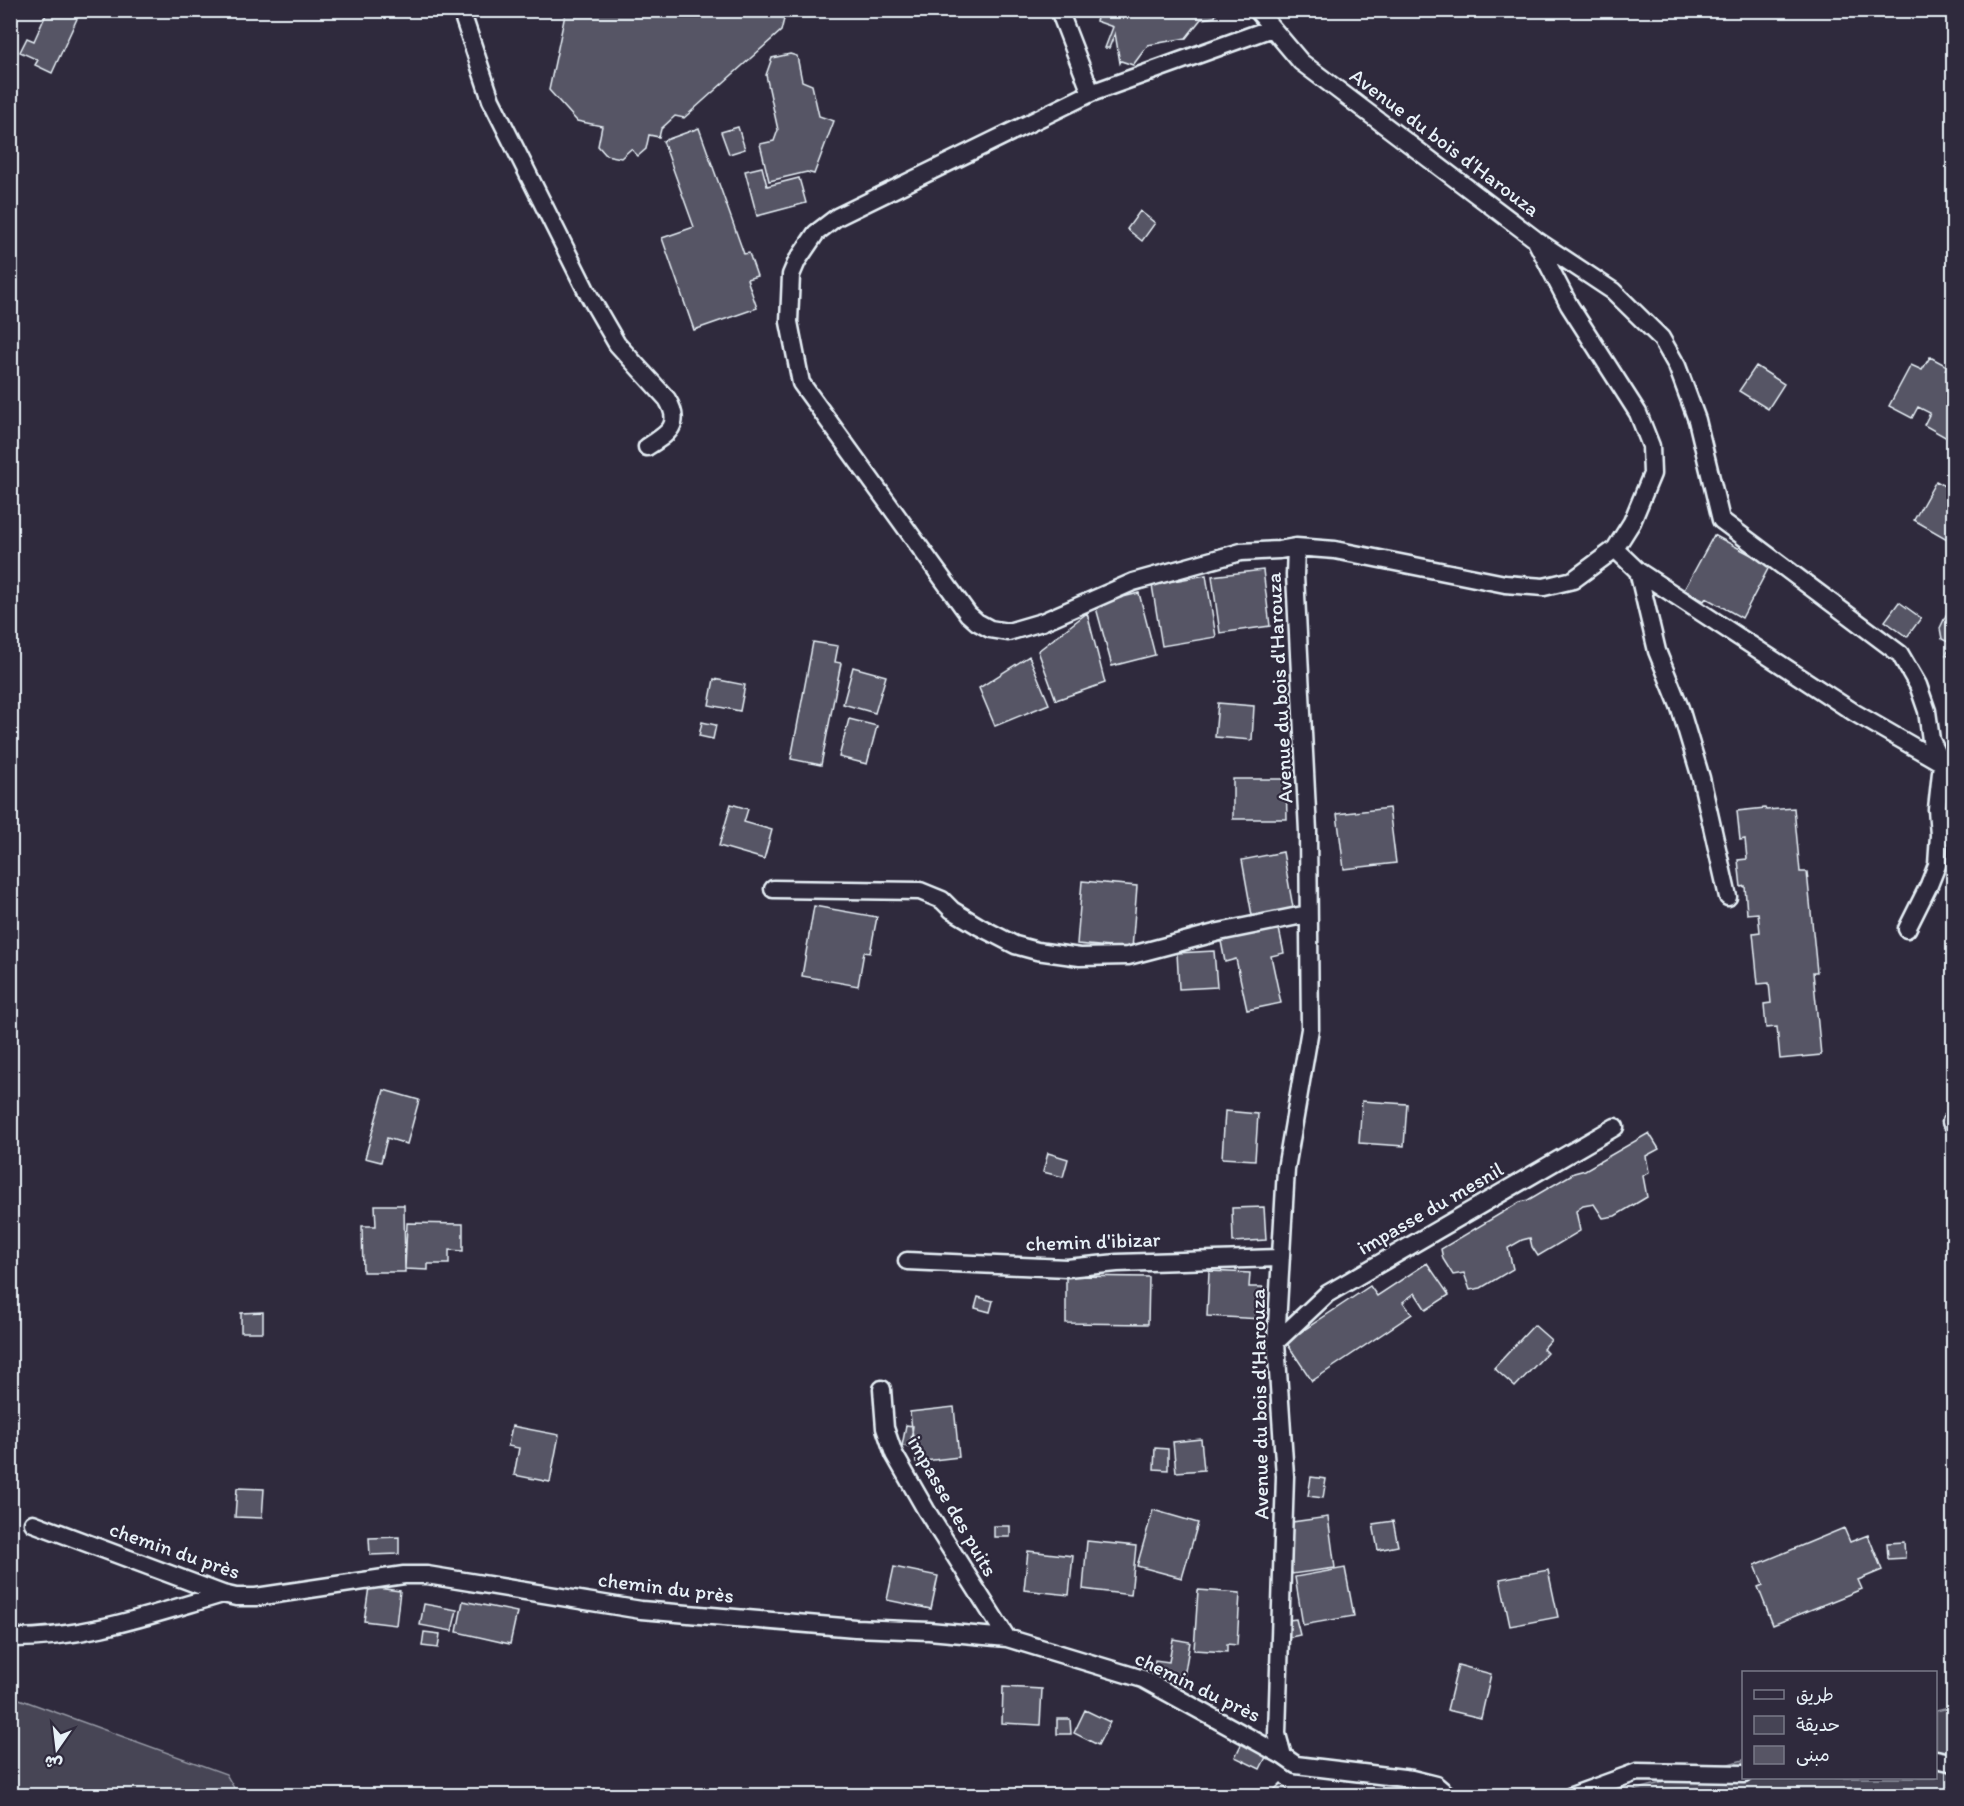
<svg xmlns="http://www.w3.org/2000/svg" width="1964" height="1806" viewBox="0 0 1964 1806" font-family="Itim,'Playpen Sans Arabic',sans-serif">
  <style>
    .green { fill: #464455; stroke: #979aa6; stroke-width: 1.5 }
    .building { fill: #575565; stroke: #e8f1f8; stroke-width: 1.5 }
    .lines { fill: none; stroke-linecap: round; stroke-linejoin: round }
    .street-casing { stroke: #e8f1f8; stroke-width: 21 }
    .street { stroke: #2f2a3d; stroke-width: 16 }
    .labels { text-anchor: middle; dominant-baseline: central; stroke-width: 4.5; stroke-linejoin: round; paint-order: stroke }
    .street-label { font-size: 21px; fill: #e8f1f8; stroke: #2f2a3d }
  </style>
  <rect width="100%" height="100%" fill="#2f2a3d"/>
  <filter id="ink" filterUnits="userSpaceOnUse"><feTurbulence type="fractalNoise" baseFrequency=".0167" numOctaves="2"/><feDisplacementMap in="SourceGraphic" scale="12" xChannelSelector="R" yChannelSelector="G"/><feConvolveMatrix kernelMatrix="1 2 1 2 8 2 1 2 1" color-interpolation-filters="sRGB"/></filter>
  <g filter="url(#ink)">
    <!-- green -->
    <path class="green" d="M 11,1696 L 226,1774 L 238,1795 L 11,1795 Z
      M 1953,1707 L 1953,1795 L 1614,1796 L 1743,1760 L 1744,1778 L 1936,1778 L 1936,1711 Z"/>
    <!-- building -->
    <path class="building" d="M 48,10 L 81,10 L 52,73 L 35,65 L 38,60 L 20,52 L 27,38 L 34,41 Z
      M 566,10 L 786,10 L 780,15 L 784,19 L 781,31 L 684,118 L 675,116 L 661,129 L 659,137 L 649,135 L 646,149 L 638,156 L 631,149 L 621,158 L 606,155 L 598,146 L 602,126 L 577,121 L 549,90 Z
      M 1100,10 L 1217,10 L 1215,17 L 1201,19 L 1186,38 L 1148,45 L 1133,65 L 1121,61 L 1120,63 L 1115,33 L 1109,48 L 1105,48 L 1113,27 L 1096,21 Z
      M 790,54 L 797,56 L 802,81 L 812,85 L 819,116 L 834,121 L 814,174 L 807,172 L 769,181 L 760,144 L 774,141 L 778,130 L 766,75 L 772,58 Z
      M 738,127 L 745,149 L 729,154 L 721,132 Z
      M 699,128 L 744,254 L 749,253 L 757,276 L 747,279 L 757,308 L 694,330 L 662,238 L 694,227 L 663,141 Z
      M 762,167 L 767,186 L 799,178 L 806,203 L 757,216 L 745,171 Z
      M 1140,211 L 1155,223 L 1142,241 L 1127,229 Z
      M 1930,357 L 1947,366 L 1945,370 L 1954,374 L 1954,442 L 1924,425 L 1930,413 L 1918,407 L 1912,418 L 1889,406 L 1911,365 L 1922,370 Z
      M 1756,366 L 1784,384 L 1768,409 L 1739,391 Z
      M 1936,481 L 1954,491 L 1954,543 L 1914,520 Z
      M 1714,535 L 1770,565 L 1742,618 L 1706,598 L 1704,601 L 1684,590 Z
      M 1263,570 L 1270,626 L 1220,633 L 1212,576 Z
      M 1206,575 L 1216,637 L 1162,646 L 1152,585 Z
      M 1139,593 L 1155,655 L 1112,666 L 1095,604 Z
      M 1899,602 L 1921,618 L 1907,637 L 1885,621 Z
      M 1954,608 L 1954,659 L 1946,655 L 1952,644 L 1942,639 L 1940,628 L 1949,609 Z
      M 1087,613 L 1105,683 L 1056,700 L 1038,651 Z
      M 813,642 L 838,646 L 835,662 L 841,663 L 821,765 L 791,759 Z
      M 1029,656 L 1049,704 L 995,726 L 979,688 Z
      M 853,667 L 886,676 L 875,713 L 843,704 Z
      M 714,679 L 745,685 L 740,711 L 709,705 Z
      M 1218,703 L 1254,706 L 1252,740 L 1215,737 Z
      M 849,719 L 877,726 L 867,764 L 839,757 Z
      M 702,722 L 716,725 L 713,739 L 699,736 Z
      M 1233,779 L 1286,779 L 1287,819 L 1233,819 Z
      M 731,804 L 748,809 L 744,822 L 772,830 L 764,859 L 719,846 Z
      M 1389,808 L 1396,863 L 1344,869 L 1337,814 Z
      M 1765,808 L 1766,810 L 1794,808 L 1800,872 L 1807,872 L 1817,972 L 1813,972 L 1821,1055 L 1780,1059 L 1777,1027 L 1766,1028 L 1764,1004 L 1771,1003 L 1769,983 L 1758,984 L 1753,933 L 1760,932 L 1758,913 L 1747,914 L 1745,886 L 1741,887 L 1738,860 L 1747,859 L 1745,839 L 1740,840 L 1737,811 Z
      M 1283,852 L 1294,913 L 1253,921 L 1242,860 Z
      M 1082,881 L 1137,886 L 1132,949 L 1077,944 Z
      M 814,906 L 877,917 L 870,953 L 864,952 L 858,986 L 802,976 Z
      M 1278,924 L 1284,953 L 1271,956 L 1281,1003 L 1247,1010 L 1236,959 L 1225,962 L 1220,936 Z
      M 1214,951 L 1217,987 L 1179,989 L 1177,953 Z
      M 384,1090 L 419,1100 L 407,1144 L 387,1138 L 381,1162 L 365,1158 Z
      M 1362,1101 L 1407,1104 L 1404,1146 L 1359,1143 Z
      M 1225,1111 L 1258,1114 L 1255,1160 L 1222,1158 Z
      M 1649,1133 L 1659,1149 L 1646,1156 L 1649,1172 L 1643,1176 L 1647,1197 L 1615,1216 L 1603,1218 L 1594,1204 L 1583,1206 L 1576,1211 L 1580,1231 L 1538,1256 L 1532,1247 L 1530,1238 L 1522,1240 L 1508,1248 L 1513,1269 L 1481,1288 L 1470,1290 L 1464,1273 L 1453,1275 L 1443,1259 L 1441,1249 L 1520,1202 L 1528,1200 L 1574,1173 L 1585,1170 Z
      M 1048,1153 L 1068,1159 L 1063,1177 L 1043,1172 Z
      M 375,1205 L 404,1205 L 405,1272 L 363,1272 L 362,1226 L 376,1226 Z
      M 1264,1207 L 1266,1240 L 1233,1242 L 1232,1208 Z
      M 407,1223 L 463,1224 L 463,1251 L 449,1250 L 449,1264 L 428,1264 L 428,1270 L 405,1269 Z
      M 1427,1263 L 1449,1295 L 1426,1310 L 1415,1293 L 1403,1302 L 1412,1314 L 1312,1381 L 1286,1342 L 1370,1286 L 1377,1296 Z
      M 1209,1271 L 1250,1273 L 1249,1287 L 1263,1287 L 1262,1319 L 1207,1316 Z
      M 1066,1276 L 1149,1277 L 1148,1324 L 1066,1323 Z
      M 978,1297 L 993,1301 L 990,1312 L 975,1308 Z
      M 263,1312 L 263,1332 L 241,1332 L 241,1313 Z
      M 1534,1325 L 1551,1340 L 1543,1349 L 1547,1353 L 1515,1387 L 1494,1368 Z
      M 954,1407 L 959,1457 L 916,1462 L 910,1412 Z
      M 906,1425 L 913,1426 L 910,1447 L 902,1446 Z
      M 512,1426 L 559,1435 L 550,1482 L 514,1475 L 519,1448 L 508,1446 Z
      M 1201,1439 L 1204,1470 L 1176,1472 L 1173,1442 Z
      M 1155,1448 L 1168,1449 L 1168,1470 L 1154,1469 Z
      M 1311,1477 L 1326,1479 L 1323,1498 L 1308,1496 Z
      M 237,1488 L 264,1489 L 262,1518 L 235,1517 Z
      M 1153,1510 L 1198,1523 L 1182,1578 L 1137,1566 Z
      M 1328,1517 L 1335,1568 L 1292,1574 L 1285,1523 Z
      M 1393,1521 L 1398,1546 L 1378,1550 L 1373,1524 Z
      M 994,1526 L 1010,1526 L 1010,1537 L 994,1537 Z
      M 1844,1528 L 1850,1542 L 1868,1535 L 1882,1570 L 1858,1580 L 1862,1589 L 1773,1625 L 1758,1587 L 1763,1585 L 1755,1565 Z
      M 399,1537 L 399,1554 L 370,1555 L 369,1538 Z
      M 1087,1541 L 1136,1546 L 1131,1595 L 1083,1589 Z
      M 1904,1542 L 1905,1558 L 1888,1559 L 1887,1543 Z
      M 1028,1551 L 1073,1556 L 1069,1595 L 1024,1590 Z
      M 894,1567 L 938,1576 L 931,1609 L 887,1600 Z
      M 1345,1568 L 1354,1616 L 1303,1625 L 1295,1577 Z
      M 1548,1570 L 1558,1617 L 1510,1626 L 1500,1579 Z
      M 369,1587 L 400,1591 L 396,1625 L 364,1621 Z
      M 1198,1590 L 1240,1593 L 1237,1645 L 1227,1644 L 1227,1652 L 1194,1650 Z
      M 463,1601 L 517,1612 L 510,1644 L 457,1632 Z
      M 424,1604 L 457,1610 L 452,1631 L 420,1625 Z
      M 1296,1619 L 1300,1635 L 1286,1638 L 1282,1621 Z
      M 424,1632 L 440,1634 L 438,1648 L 422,1646 Z
      M 1173,1639 L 1190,1642 L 1184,1677 L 1170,1674 L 1169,1681 L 1152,1678 L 1155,1660 L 1169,1662 Z
      M 1458,1665 L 1491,1674 L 1481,1718 L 1447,1710 Z
      M 1003,1687 L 1042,1689 L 1040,1725 L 1002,1723 Z
      M 1085,1710 L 1110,1722 L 1098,1745 L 1074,1733 Z
      M 1057,1719 L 1070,1719 L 1071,1734 L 1057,1734 Z
      M 1243,1741 L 1268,1753 L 1260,1769 L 1235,1757 Z
      M 1281,1783 L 1293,1796 L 1268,1796 Z"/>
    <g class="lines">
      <!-- street casing -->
      <g class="street-casing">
        <path id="street" d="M 461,10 L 491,100 L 587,292 L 617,344 L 667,399 C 683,425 668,434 647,447
          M 1059,10 L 1091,93
          M 1257,10 L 1301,62 L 1535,239 L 1569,305 L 1638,413 L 1651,446 L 1652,474 L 1632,522 L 1615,549 L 1573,580 L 1544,587 L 1505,584 L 1335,550 L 1296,547 L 1295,575 L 1308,831 L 1310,1029 L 1286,1169 L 1276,1342 L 1285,1476 L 1277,1734 L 1283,1756 L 1296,1765 L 1412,1779 L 1436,1785 L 1449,1796
          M 1272,28 L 1091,93 L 837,217 L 816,233 L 797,261 L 791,275 L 789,322 L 801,383 L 968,614 L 977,622 L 990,629 L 1008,632 L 1042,622 L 1133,582 L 1241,552 L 1279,550 L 1296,547
          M 1536,240 L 1613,291 L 1661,338 L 1677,366 L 1697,420 L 1721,520 L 1900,654 L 1918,685 L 1927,711 L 1931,740 L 1942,763 L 1937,809 L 1939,835 L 1937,865 L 1929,885 L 1907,929
          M 1615,549 L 1638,571 L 1855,713 L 1942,763
          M 1638,571 L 1657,651 L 1680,708 L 1701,778 L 1728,897
          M 773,889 L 920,891 L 942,900 L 952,910 L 980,927 L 1015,945 L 1037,951 L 1080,957 L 1128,956 L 1219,932 L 1308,914
          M 1951,1122 L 1954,1125
          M 907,1261 L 1067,1268 L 1117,1263 L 1281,1258
          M 1276,1342 L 1327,1294 L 1615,1127
          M 882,1389 L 885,1428 L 894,1454 L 926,1510 L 1007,1638
          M 33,1523 L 223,1594 L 236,1597 L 256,1597 L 404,1575 L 427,1575 L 641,1610 L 855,1628 L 929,1631 L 1007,1638 L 1143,1679 L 1283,1756
          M 10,1638 C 84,1639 153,1614 223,1594
          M 1936,1759 L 1954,1763
          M 1571,1796 L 1637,1772 L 1744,1774"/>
      </g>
      <!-- street -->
      <use href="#street" class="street"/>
    </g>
  </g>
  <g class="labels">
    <!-- street labels -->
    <g class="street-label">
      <text transform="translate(1445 142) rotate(37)">Avenue du bois d'Harouza</text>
      <text transform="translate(1279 688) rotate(-93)">Avenue du bois d'Harouza</text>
      <text transform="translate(1430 1208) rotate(-30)">impasse du mesnil</text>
      <text transform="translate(1093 1241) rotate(-2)">chemin d'ibizar</text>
      <text transform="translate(1259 1404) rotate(-91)">Avenue du bois d'Harouza</text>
      <text transform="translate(953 1506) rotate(60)">impasse des puits</text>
      <text transform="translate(175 1550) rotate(19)">chemin du près</text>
      <text transform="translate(666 1587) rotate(7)">chemin du près</text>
      <text transform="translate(1198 1686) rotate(26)">chemin du près</text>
    </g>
  </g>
  <!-- margin -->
  <rect width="1964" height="1806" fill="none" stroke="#2f2a3d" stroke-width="36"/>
  <rect x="18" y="18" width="1928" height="1770" fill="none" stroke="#e8f1f8" stroke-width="2" filter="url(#ink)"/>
  <!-- legend -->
  <rect x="1742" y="1671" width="195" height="108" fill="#2f2a3d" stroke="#797a88" stroke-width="1.5"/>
  <rect x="1754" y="1690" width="30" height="9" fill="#2f2a3d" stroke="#797a88" stroke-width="1.5"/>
  <text x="1796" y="1701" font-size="18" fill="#e8f1f8">طريق</text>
  <rect x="1754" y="1716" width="30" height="18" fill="#464455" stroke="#797a88" stroke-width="1.5"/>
  <text x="1796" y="1731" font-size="18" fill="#e8f1f8">حديقة</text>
  <rect x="1754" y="1746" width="30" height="18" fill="#575565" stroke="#797a88" stroke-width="1.5"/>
  <text x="1796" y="1761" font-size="18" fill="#e8f1f8">مبنى</text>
  <!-- north arrow -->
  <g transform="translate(57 1749) rotate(194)" stroke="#2f2a3d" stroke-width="4.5" paint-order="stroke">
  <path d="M0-4.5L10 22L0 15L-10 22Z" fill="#e8f1f8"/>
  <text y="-9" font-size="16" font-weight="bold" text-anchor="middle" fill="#e8f1f8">ش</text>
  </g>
</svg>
